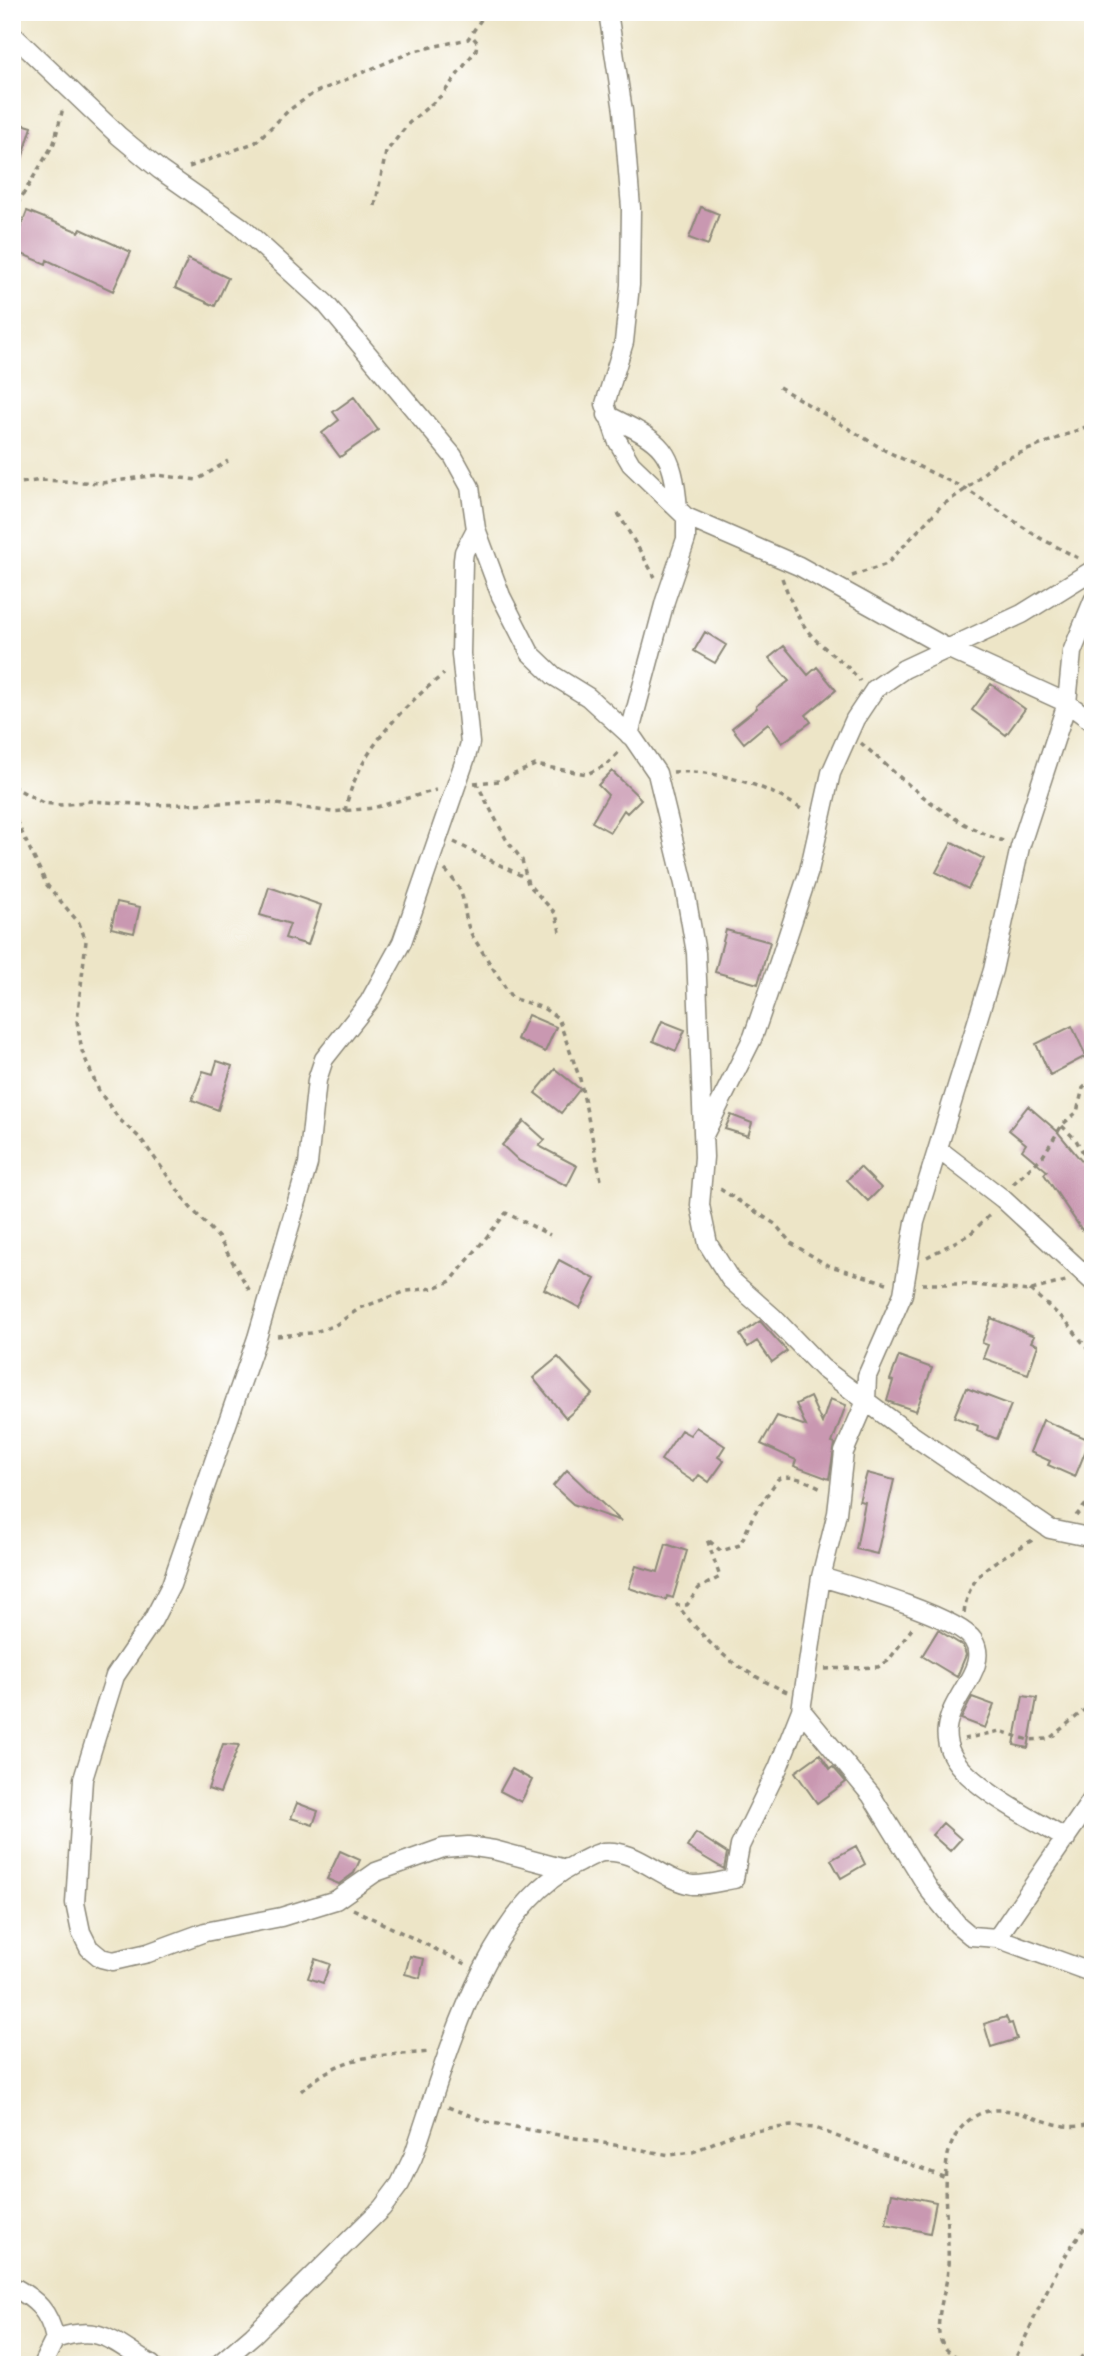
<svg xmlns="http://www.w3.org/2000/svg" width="1105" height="2377" viewBox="0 0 1105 2377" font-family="Sriracha,sans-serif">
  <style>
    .building { fill: #c998b1 }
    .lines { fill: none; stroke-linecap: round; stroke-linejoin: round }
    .minor-casing { stroke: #8c8879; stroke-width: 21 }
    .path { stroke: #8c8879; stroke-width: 3.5; stroke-dasharray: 5 5; stroke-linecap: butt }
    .minor { stroke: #fff; stroke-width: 18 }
  </style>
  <rect width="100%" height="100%" fill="#fff"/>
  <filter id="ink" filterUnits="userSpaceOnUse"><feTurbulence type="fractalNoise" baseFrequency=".0143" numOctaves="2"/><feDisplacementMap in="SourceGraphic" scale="14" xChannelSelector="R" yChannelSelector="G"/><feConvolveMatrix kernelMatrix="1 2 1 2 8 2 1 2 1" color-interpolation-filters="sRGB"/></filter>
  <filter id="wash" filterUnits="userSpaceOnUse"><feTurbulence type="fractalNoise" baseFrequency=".00686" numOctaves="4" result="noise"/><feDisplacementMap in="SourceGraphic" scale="28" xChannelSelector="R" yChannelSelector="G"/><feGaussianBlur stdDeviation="1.57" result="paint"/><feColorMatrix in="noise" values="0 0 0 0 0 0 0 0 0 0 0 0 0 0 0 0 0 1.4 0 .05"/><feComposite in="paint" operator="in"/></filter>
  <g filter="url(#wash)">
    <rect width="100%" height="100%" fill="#ede5c7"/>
    <g id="blocks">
      <!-- building -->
      <path class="building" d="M 12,121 L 32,127 L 16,178 L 12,178 Z
        M 701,207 L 719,214 L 708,245 L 689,238 Z
        M 27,211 L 79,232 L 81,229 L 131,252 L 113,291 L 47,260 L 46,264 L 12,250 Z
        M 188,259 L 228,278 L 215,306 L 175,288 Z
        M 354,397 L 378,430 L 340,457 L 322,433 L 339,420 L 333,412 Z
        M 705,632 L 726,645 L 715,663 L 694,651 Z
        M 784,646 L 808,675 L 817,667 L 836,690 L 806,715 L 811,722 L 782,743 L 768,723 L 744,743 L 732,728 L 757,708 L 756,706 L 789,681 L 769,658 Z
        M 991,684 L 1025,709 L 1006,735 L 972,710 Z
        M 612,771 L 641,799 L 627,813 L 624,810 L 610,832 L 592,822 L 608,795 L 598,785 Z
        M 952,842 L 984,859 L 968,889 L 936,872 Z
        M 269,887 L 321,905 L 308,945 L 285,938 L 290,924 L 260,915 Z
        M 117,902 L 140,907 L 134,933 L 111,928 Z
        M 726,930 L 770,942 L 758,984 L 715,972 Z
        M 528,1015 L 556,1027 L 545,1052 L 517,1039 Z
        M 662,1021 L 685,1030 L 676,1051 L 653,1041 Z
        M 1072,1026 L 1086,1056 L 1050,1075 L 1036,1044 Z
        M 217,1061 L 232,1066 L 218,1110 L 192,1100 L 203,1071 L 213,1074 Z
        M 555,1069 L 580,1089 L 561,1113 L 535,1093 Z
        M 1028,1106 L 1057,1131 L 1093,1175 L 1093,1222 L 1082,1230 L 1044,1174 L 1047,1171 L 1022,1150 L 1026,1144 L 1009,1130 Z
        M 731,1115 L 752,1123 L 748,1136 L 725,1129 Z
        M 524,1121 L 545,1140 L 539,1146 L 577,1166 L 567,1186 L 519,1161 L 502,1145 Z
        M 860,1167 L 881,1188 L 868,1201 L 847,1180 Z
        M 559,1260 L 595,1279 L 580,1308 L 544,1289 Z
        M 991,1318 L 1034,1336 L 1031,1342 L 1038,1345 L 1028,1374 L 983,1358 L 988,1345 L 982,1343 Z
        M 760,1321 L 787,1351 L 772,1362 L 757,1341 L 748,1347 L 740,1335 Z
        M 899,1356 L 932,1368 L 916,1411 L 887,1401 L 893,1381 L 890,1380 Z
        M 558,1357 L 593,1394 L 566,1418 L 533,1378 Z
        M 966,1388 L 1011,1405 L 997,1439 L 977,1431 L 978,1426 L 954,1417 Z
        M 810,1397 L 822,1423 L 830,1399 L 846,1405 L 832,1443 L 835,1444 L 829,1479 L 794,1466 L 796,1460 L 761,1444 L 777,1416 L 806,1426 L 796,1404 Z
        M 1043,1420 L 1090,1440 L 1075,1477 L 1048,1465 L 1050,1461 L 1030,1452 Z
        M 696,1427 L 725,1446 L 718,1457 L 724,1461 L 709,1482 L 699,1475 L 694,1482 L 661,1460 L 681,1430 L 690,1435 Z
        M 567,1470 L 591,1493 L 621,1521 L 573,1504 L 553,1486 Z
        M 867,1473 L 894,1480 L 877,1554 L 856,1549 L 865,1502 L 859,1501 Z
        M 666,1544 L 687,1551 L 673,1598 L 667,1596 L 666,1600 L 629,1588 L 636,1566 L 658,1572 Z
        M 938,1630 L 963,1646 L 966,1655 L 957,1677 L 922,1656 Z
        M 1023,1696 L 1037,1698 L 1028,1748 L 1014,1745 Z
        M 972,1697 L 994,1705 L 985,1728 L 961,1719 Z
        M 223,1744 L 239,1745 L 220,1793 L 208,1789 Z
        M 820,1754 L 830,1769 L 833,1767 L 846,1782 L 817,1803 L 795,1772 Z
        M 512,1769 L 532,1780 L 521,1802 L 500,1791 Z
        M 297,1803 L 318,1811 L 313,1825 L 291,1818 Z
        M 943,1823 L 961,1839 L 950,1851 L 932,1835 Z
        M 696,1833 L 727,1853 L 724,1869 L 687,1847 Z
        M 856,1846 L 865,1864 L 841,1878 L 831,1860 Z
        M 340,1851 L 360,1860 L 354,1873 L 339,1884 L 327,1879 Z
        M 410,1956 L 424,1959 L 420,1978 L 405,1974 Z
        M 315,1959 L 330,1964 L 323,1983 L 308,1978 Z
        M 1006,2017 L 1009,2024 L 1012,2023 L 1017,2039 L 991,2047 L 984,2024 Z
        M 892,2193 L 936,2202 L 930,2233 L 886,2224 Z"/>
    </g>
  </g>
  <g filter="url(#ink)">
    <use href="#blocks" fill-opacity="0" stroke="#8c8879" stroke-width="2"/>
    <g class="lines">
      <!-- minor casing -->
      <g class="minor-casing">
        <path id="minor" d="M 608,12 L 623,111 L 631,208 L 630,285 L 624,342 L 605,404 L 617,440 L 631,464 L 686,517 L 799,566 L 947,648 L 1067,703 L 1093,722
          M 12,34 L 119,136 L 160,170 L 240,226 L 326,304 L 453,456 L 470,487 L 476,529 L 501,596 L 530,653 L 554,676 L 588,697 L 633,738 L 657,773 L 684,884 L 696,953 L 704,1157 L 700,1205 L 708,1244 L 730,1279 L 773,1317 L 822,1368 L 906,1431 L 1050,1529 L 1093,1538
          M 607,415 C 661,442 673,446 678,509
          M 476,529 L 464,552 L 463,560 L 461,654 L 470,743 L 466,757 L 402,942 L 369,1002 L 324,1059 L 317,1080 L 308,1164 L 257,1338 L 171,1585 L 153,1620 L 115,1676 L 83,1779 L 75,1903 L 81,1932 L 89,1948 L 101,1958 L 113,1961 L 148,1953 L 205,1932 L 281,1917 L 336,1900 L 376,1872 L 443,1848 L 468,1846 L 494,1850 L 565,1869
          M 629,735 L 665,601 L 686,539 L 686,517
          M 705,1133 L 753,1037 L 779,962 L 809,871 L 831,773 L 855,719 L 875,689 L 904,669 L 1022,614 L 1093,570
          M 938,1149 L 1003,1199 L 1093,1282
          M 821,1577 C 851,1586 958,1617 973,1640 C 998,1678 907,1719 968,1775 C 996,1801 1033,1819 1066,1839
          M 801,1710 L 871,1795 L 930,1891 L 958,1925 L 971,1936 L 997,1938 L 1093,1798
          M 997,1938 L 1093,1973
          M 12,2286 C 37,2300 49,2311 55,2339 L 42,2365
          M 55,2339 C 103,2323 113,2343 152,2365
          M 218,2365 L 253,2335 L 382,2208 L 400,2184 L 413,2157 C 445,2066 482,1912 574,1865 C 583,1861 593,1854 603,1852 C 636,1848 661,1880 692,1885 C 705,1886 722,1881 734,1879 L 740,1846 L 778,1768 L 801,1710 L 821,1577 L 837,1513 L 844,1452 L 866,1401 L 867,1376 L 903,1294 L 915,1222 L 993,970 L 1020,847 L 1067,703 L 1072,652 L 1093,601"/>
      </g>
      <!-- path -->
      <path class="path" d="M 189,167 L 256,142 L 289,110 L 314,93 L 414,51 L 468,39 L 486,12
        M 375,206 L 386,152 L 409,123 L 442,95 L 476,50 L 477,42 L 472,36
        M 12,213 L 54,143 L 63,108
        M 779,387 L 886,451 L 966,489 L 1038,537 L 1080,559
        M 12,484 L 43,480 L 102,483 L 157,475 L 197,480 L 228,461
        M 618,513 L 655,577
        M 852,576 L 887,564 L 941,506 L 966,489 L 995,463 L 1093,424
        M 782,578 C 790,599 797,619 812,636 C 827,652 846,662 860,681
        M 861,743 C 908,784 943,820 1003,841
        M 673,772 C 717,769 769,786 804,811
        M 476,782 L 506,839 L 522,860 L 528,884 L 556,914 L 560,932
        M 474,783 L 499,781 L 535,765 L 587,774 L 606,765 L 621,750
        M 12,786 L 43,803 L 61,805 L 91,801 L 150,805 L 262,802 L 332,812 L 373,808 L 436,790
        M 345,811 C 356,756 400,708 444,674
        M 12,812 L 47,885 L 79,923 L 86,941 L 77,1021 L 82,1051 L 99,1091 L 119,1119 L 141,1139 L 190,1207 L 218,1237 L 251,1293
        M 454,842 L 524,877
        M 445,870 C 473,899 458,909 473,937 L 512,998 L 543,1008 L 558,1018 L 580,1079 L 601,1180
        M 1062,1126 L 1076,1140 L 1093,1170
        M 1013,1184 L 1043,1156 L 1062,1125 L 1077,1112 L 1083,1088 L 1093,1080
        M 720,1189 L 775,1224 L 791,1243 L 827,1265 L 887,1283
        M 927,1257 L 970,1234 L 992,1213
        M 922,1284 L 966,1284 L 1028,1291 L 1066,1281
        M 1030,1290 L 1066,1321 L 1093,1356
        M 277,1336 L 311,1333 L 334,1326 L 360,1308 L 407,1291 L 434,1288 L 451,1281 L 506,1213 L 550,1235
        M 1076,1516 L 1093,1496
        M 964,1613 C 970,1566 1000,1561 1034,1539
        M 825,1669 L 878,1667 L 888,1661 L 914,1626
        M 787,1692 C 731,1666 716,1653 677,1605 L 687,1605 L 699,1588 L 720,1577 L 707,1539 L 721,1551 L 740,1545 L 754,1514 L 778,1479 C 793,1473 810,1483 824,1489
        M 964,1739 L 1000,1731 L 1029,1740 L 1049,1739 L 1093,1703
        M 353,1909 L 466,1964
        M 301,2091 C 347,2051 374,2057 431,2052
        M 448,2107 L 487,2122 L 670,2155 L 693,2152 L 733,2134 L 791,2126 L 815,2128 L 946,2178
        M 976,2365 C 963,2360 947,2355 941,2341 C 934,2324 944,2296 947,2278 C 952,2238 940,2195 948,2155 C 952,2138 962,2122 979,2114 C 1017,2097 1057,2140 1093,2122
        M 1012,2365 C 1038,2315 1055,2260 1093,2218
        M 1072,2365 L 1093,2349"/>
      <!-- minor -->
      <use href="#minor" class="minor"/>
    </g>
  </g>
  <!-- margin -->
  <rect width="1105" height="2377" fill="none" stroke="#fff" stroke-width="42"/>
</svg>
